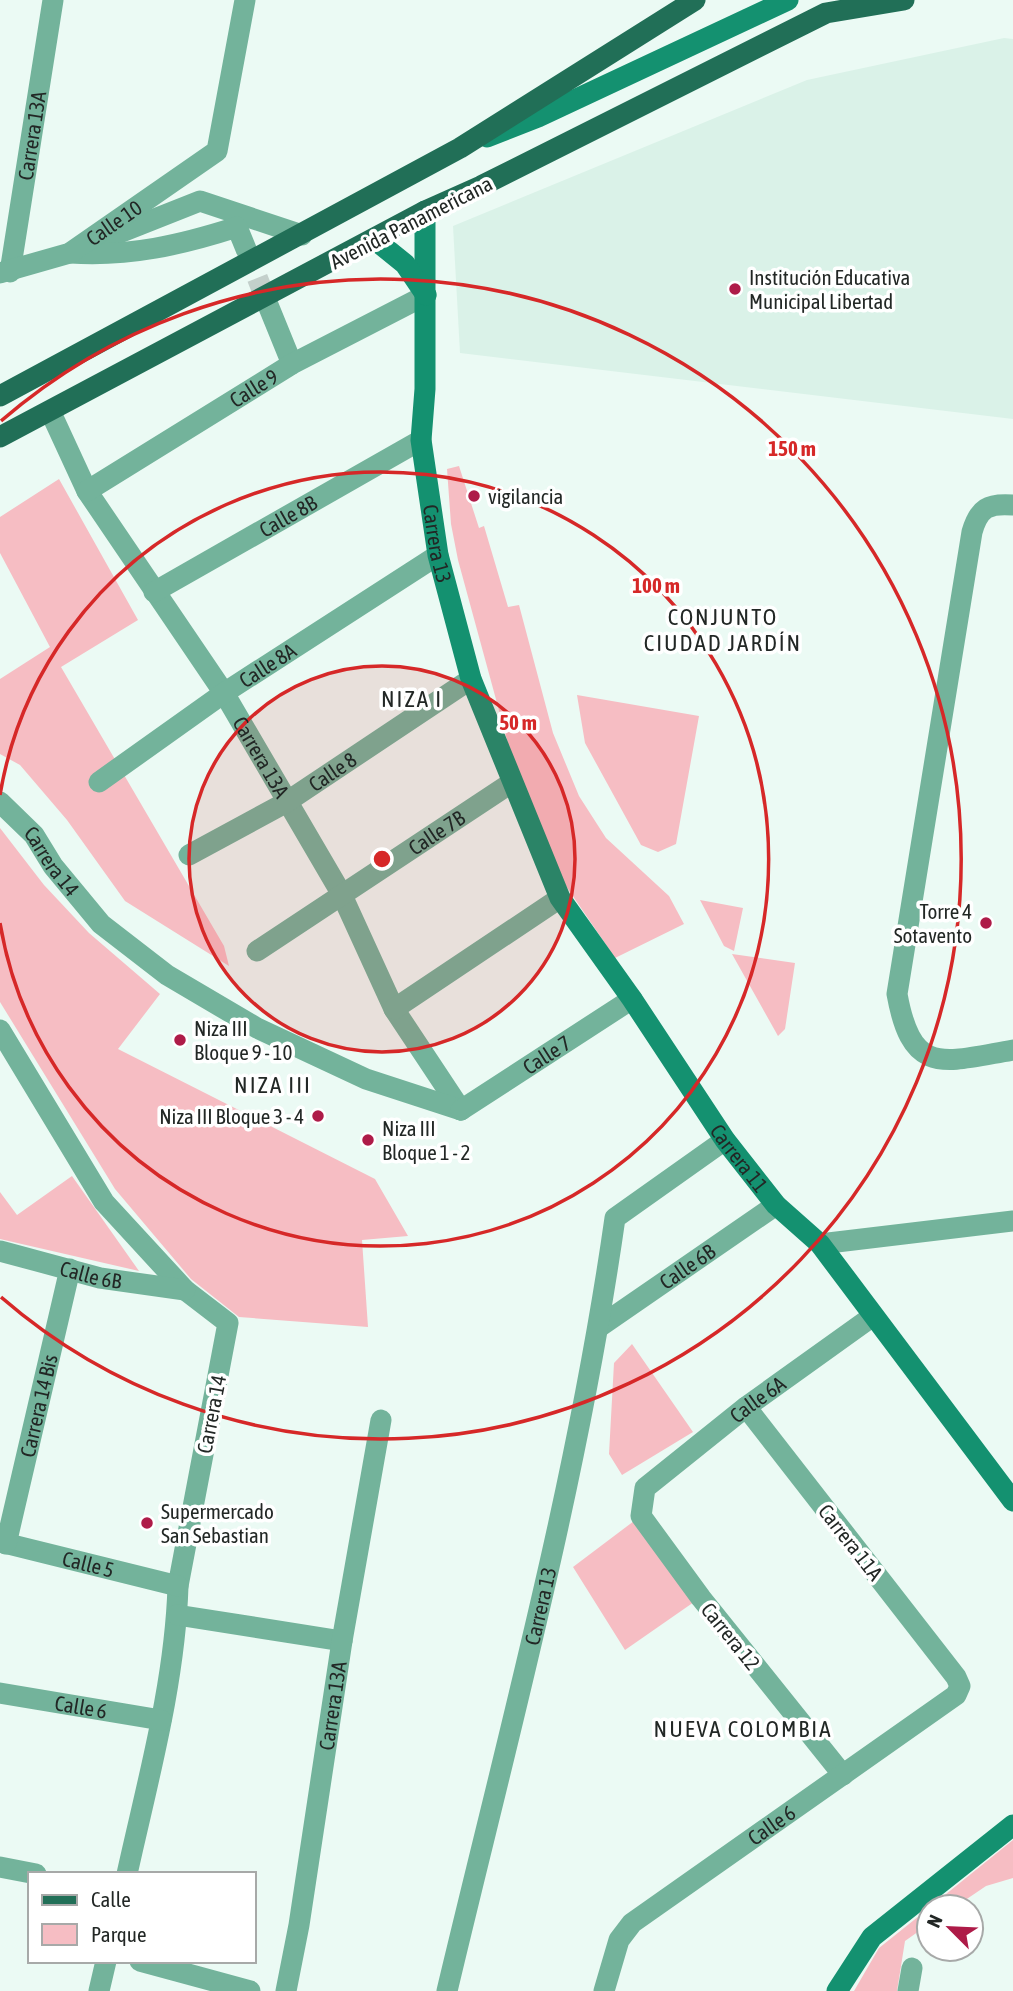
<svg xmlns="http://www.w3.org/2000/svg" width="1013" height="1991" viewBox="0 0 1013 1991" font-family="'Asap Condensed',sans-serif">
  <style>
    .built { fill: #daf2e8 }
    .green { fill: #f6bdc3 }
    .lines { fill: none; stroke-linecap: round; stroke-linejoin: round }
    .street-tunnel { stroke: #c3d0cb; stroke-width: 21; stroke-dasharray: 21 10; stroke-linecap: butt }
    .street { stroke: #73b39b; stroke-width: 21 }
    .secondary { stroke: #149170; stroke-width: 21 }
    .primary { stroke: #216f57; stroke-width: 21 }
    .ring { fill: none; stroke: #d62828; stroke-width: 3.5 }
    .poi-dot { fill: #ae1b48; stroke: #fff; stroke-width: 2.5 }
    .labels { text-anchor: middle; dominant-baseline: central; stroke-width: 7; stroke-linejoin: round; paint-order: stroke }
    .street-label { font-size: 21px; fill: #222725; stroke: #fff }
    .poi-label { font-size: 21px; fill: #222725; stroke: #fff; text-anchor: start }
    .neighbourhood-label { font-size: 23px; letter-spacing: 2px; fill: #222725; stroke: #fff }
    .centre { fill: #d62828; stroke: #fff; stroke-width: 3.5 }
    .ring-label { font-size: 21px; text-anchor: middle; font-weight: bold; fill: #d62828; stroke: #fff; stroke-width: 7; stroke-linejoin: round; paint-order: stroke }
  </style>
  <rect width="100%" height="100%" fill="#ebfaf4"/>
  <!-- built -->
  <path class="built" d="M 1004,38 L 1013,39 L 1013,419 L 460,353 L 453,226 L 807,80 Z"/>
  <!-- green -->
  <path class="green" d="M 459,466 L 479,528 L 484,526 L 508,607 L 519,605 L 553,733 L 579,796 L 606,838 L 669,896 L 684,924 L 615,958 L 564,883 L 515,769 L 458,560 L 451,524 L 447,469 Z
    M 59,479 L 138,620 L 61,667 L 224,946 L 229,966 L 125,901 L 67,820 L 20,765 L 0,754 L 0,679 L 50,647 L 0,553 L 0,517 Z
    M 577,695 L 699,716 L 676,844 L 658,852 L 641,845 L 585,743 Z
    M 0,828 L 44,885 L 89,933 L 160,994 L 118,1049 L 375,1179 L 408,1236 L 362,1240 L 368,1327 L 239,1317 L 191,1279 L 115,1189 L 0,1002 Z
    M 700,900 L 743,908 L 734,951 L 724,946 Z
    M 732,954 L 795,963 L 785,1029 L 778,1036 Z
    M 72,1176 L 139,1271 L 0,1239 L 0,1192 L 17,1215 Z
    M 632,1344 L 693,1432 L 622,1475 L 609,1454 L 614,1363 Z
    M 634,1521 L 694,1602 L 625,1650 L 573,1567 Z
    M 1013,1840 L 1013,1878 L 986,1886 L 955,1907 L 930,1907 Z
    M 929,1908 L 929,1924 L 905,1941 L 897,1991 L 854,1991 L 879,1948 Z"/>
  <g class="lines">
    <!-- street-tunnel -->
    <path class="street-tunnel" d="M 246,249 L 268,305"/>
    <!-- street -->
    <g class="street">
      <path d="M 104,239 L 200,201 L 302,235"/>
      <path d="M 70,253 C 129,257 181,245 237,227 L 246,249"/>
      <path id="s1" d="M 10,272 L 53,0"/>
      <path id="s2" d="M 0,273 L 70,253 L 217,151 L 245,0"/>
      <path d="M 268,305 L 292,364"/>
      <path id="s3" d="M 51,413 L 87,491 L 224,693 L 341,893 L 394,1009 L 461,1110"/>
      <path id="s4" d="M 87,491 L 292,364 L 426,295"/>
      <path d="M 1013,505 C 988,503 979,508 972,532 L 897,994 C 912,1077 943,1062 1013,1050"/>
      <path id="s5" d="M 154,592 L 421,440"/>
      <path id="s6" d="M 99,782 L 224,693 L 438,555"/>
      <path id="s7" d="M 0,802 L 34,835 L 53,866 L 101,924 L 167,975 L 257,1028 L 366,1079 L 461,1110"/>
      <path id="s8" d="M 189,855 L 285,803 L 471,679"/>
      <path id="s9" d="M 257,951 L 511,783"/>
      <path d="M 394,1009 L 560,898"/>
      <path d="M 0,1030 L 104,1202 L 185,1290 L 228,1323 L 178,1586 C 175,1683 148,1779 127,1874"/>
      <path id="s10" d="M 461,1110 L 632,999"/>
      <path d="M 820,1244 L 1013,1221"/>
      <path id="s11" d="M 0,1251 L 100,1278 L 185,1290"/>
      <path id="s12" d="M 599,1327 L 776,1205"/>
      <path id="s13" d="M 0,1542 L 178,1586"/>
      <path id="s14" d="M 6,1544 L 70,1269"/>
      <path d="M 177,1615 L 342,1641"/>
      <path id="s15" d="M 0,1693 L 161,1720"/>
      <path id="s16" d="M 843,1775 L 701,1598 L 641,1516 L 645,1488 L 746,1407 L 873,1316"/>
      <path d="M 0,1867 L 36,1874"/>
      <path d="M 140,1961 L 250,1991"/>
      <path d="M 99,1991 L 106,1961"/>
      <path id="s17" d="M 286,1991 L 299,1925 L 342,1641 L 381,1420"/>
      <path id="s18" d="M 447,1991 C 508,1735 578,1479 615,1218 L 725,1140"/>
      <path id="s19" d="M 604,1991 L 619,1940 L 632,1923 L 956,1695 L 960,1686 L 956,1677 L 746,1407"/>
      <path d="M 908,1991 L 912,1968"/>
    </g>
    <!-- secondary -->
    <g class="secondary">
      <path d="M 487,137 L 538,117 L 788,0"/>
      <path id="s20" d="M 425,211 L 425,389 L 421,440 L 438,555 L 471,679 L 560,898 L 632,999 L 725,1140 L 776,1205 L 820,1244 L 1013,1501"/>
      <path d="M 374,239 L 405,264 L 426,295"/>
      <path d="M 837,1991 L 872,1937 L 1013,1825"/>
    </g>
    <!-- primary -->
    <path class="primary" d="M 0,396 L 460,148 L 695,0
      M 0,437 L 425,211 L 481,186 L 826,13 L 904,0"/>
  </g>
  <!-- distance rings -->
  <circle cx="382" cy="859" r="193" fill="#d62828" fill-opacity=".12"/>
  <g class="ring">
    <circle cx="382" cy="859" r="193"/>
    <path d="M0 795A387 387 0 1 1 0 923"/>
    <path d="M1 421A580 580 0 1 1 1 1297"/>
  </g>
  <!-- markers -->
  <g class="poi-dot">
    <circle cx="735" cy="289" r="7"/>
    <circle cx="474" cy="496" r="7"/>
    <circle cx="986" cy="923" r="7"/>
    <circle cx="180" cy="1040" r="7"/>
    <circle cx="318" cy="1116" r="7"/>
    <circle cx="368" cy="1140" r="7"/>
    <circle cx="147" cy="1523" r="7"/>
  </g>
  <g class="labels">
    <!-- street labels -->
    <g class="street-label">
      <text stroke="none"><textPath href="#s1" startOffset="138">Carrera 13A</textPath></text>
      <text transform="translate(411 222) rotate(-27)">Avenida Panamericana</text>
      <text stroke="none"><textPath href="#s2" startOffset="126">Calle 10</textPath></text>
      <text stroke="none"><textPath href="#s4" startOffset="196">Calle 9</textPath></text>
      <text stroke="none"><textPath href="#s5" startOffset="154">Calle 8B</textPath></text>
      <text stroke="none"><textPath href="#s20" startOffset="334">Carrera 13</textPath></text>
      <text stroke="none"><textPath href="#s6" startOffset="205">Calle 8A</textPath></text>
      <text stroke="none"><textPath href="#s3" startOffset="404">Carrera 13A</textPath></text>
      <text stroke="none"><textPath href="#s8" startOffset="166">Calle 8</textPath></text>
      <text stroke="none"><textPath href="#s9" startOffset="215">Calle 7B</textPath></text>
      <text stroke="none"><textPath href="#s7" startOffset="79">Carrera 14</textPath></text>
      <text stroke="none"><textPath href="#s10" startOffset="102">Calle 7</textPath></text>
      <text stroke="none"><textPath href="#s20" startOffset="1026">Carrera 11</textPath></text>
      <text stroke="none"><textPath href="#s12" startOffset="107">Calle 6B</textPath></text>
      <text stroke="none"><textPath href="#s11" startOffset="94">Calle 6B</textPath></text>
      <text stroke="none"><textPath href="#s16" startOffset="500">Calle 6A</textPath></text>
      <text stroke="none"><textPath href="#s14" startOffset="142">Carrera 14 Bis</textPath></text>
      <text transform="translate(211 1414) rotate(-79)">Carrera 14</text>
      <text transform="translate(851 1542) rotate(52)">Carrera 11A</text>
      <text stroke="none"><textPath href="#s13" startOffset="91">Calle 5</textPath></text>
      <text stroke="none"><textPath href="#s18" startOffset="396">Carrera 13</textPath></text>
      <text transform="translate(731 1636) rotate(51)">Carrera 12</text>
      <text stroke="none"><textPath href="#s17" startOffset="289">Carrera 13A</textPath></text>
      <text stroke="none"><textPath href="#s15" startOffset="82">Calle 6</textPath></text>
      <text stroke="none"><textPath href="#s19" startOffset="245">Calle 6</textPath></text>
    </g>
    <!-- poi labels -->
    <g class="poi-label">
      <text x="749" y="277">Institución Educativa<tspan x="749" dy="24">Municipal Libertad</tspan></text>
      <text x="488" y="496">vigilancia</text>
      <text x="972" y="911" text-anchor="end">Torre 4<tspan x="972" dy="24">Sotavento</tspan></text>
      <text x="194" y="1028">Niza III<tspan x="194" dy="24">Bloque 9 - 10</tspan></text>
      <text x="304" y="1116" text-anchor="end">Niza III Bloque 3 - 4</text>
      <text x="382" y="1128">Niza III<tspan x="382" dy="24">Bloque 1 - 2</tspan></text>
      <text x="161" y="1511">Supermercado<tspan x="161" dy="24">San Sebastian</tspan></text>
    </g>
    <!-- neighbourhood labels -->
    <g class="neighbourhood-label">
      <text x="723" y="617">CONJUNTO<tspan x="723" dy="26">CIUDAD JARDÍN</tspan></text>
      <text x="412" y="699">NIZA I</text>
      <text x="273" y="1085">NIZA III</text>
      <text x="743" y="1729">NUEVA COLOMBIA</text>
    </g>
  </g>
  <circle cx="382" cy="859" r="10" class="centre"/>
  <g class="ring-label">
    <text x="792" y="456">150 m</text>
    <text x="656" y="593">100 m</text>
    <text x="518" y="730">50 m</text>
  </g>
  <!-- legend -->
  <rect x="28" y="1872" width="228" height="91" fill="#ffffff" stroke="#a7a9a8" stroke-width="2"/>
  <rect x="42" y="1895" width="35" height="10" fill="#216f57" stroke="#a7a9a8" stroke-width="2"/>
  <text x="91" y="1907" font-size="21" fill="#222725">Calle</text>
  <rect x="42" y="1924" width="35" height="21" fill="#f6bdc3" stroke="#a7a9a8" stroke-width="2"/>
  <text x="91" y="1942" font-size="21" fill="#222725">Parque</text>
  <!-- north arrow -->
  <g transform="translate(950 1928) rotate(294)"><circle r="33" fill="#ffffff" stroke="#a7a9a8" stroke-width="2"/>
  <path d="M0-5L12 26L0 18L-12 26Z" fill="#ae1b48"/>
  <text y="-10" font-size="19" font-weight="bold" text-anchor="middle" fill="#222725">N</text>
  </g>
</svg>
